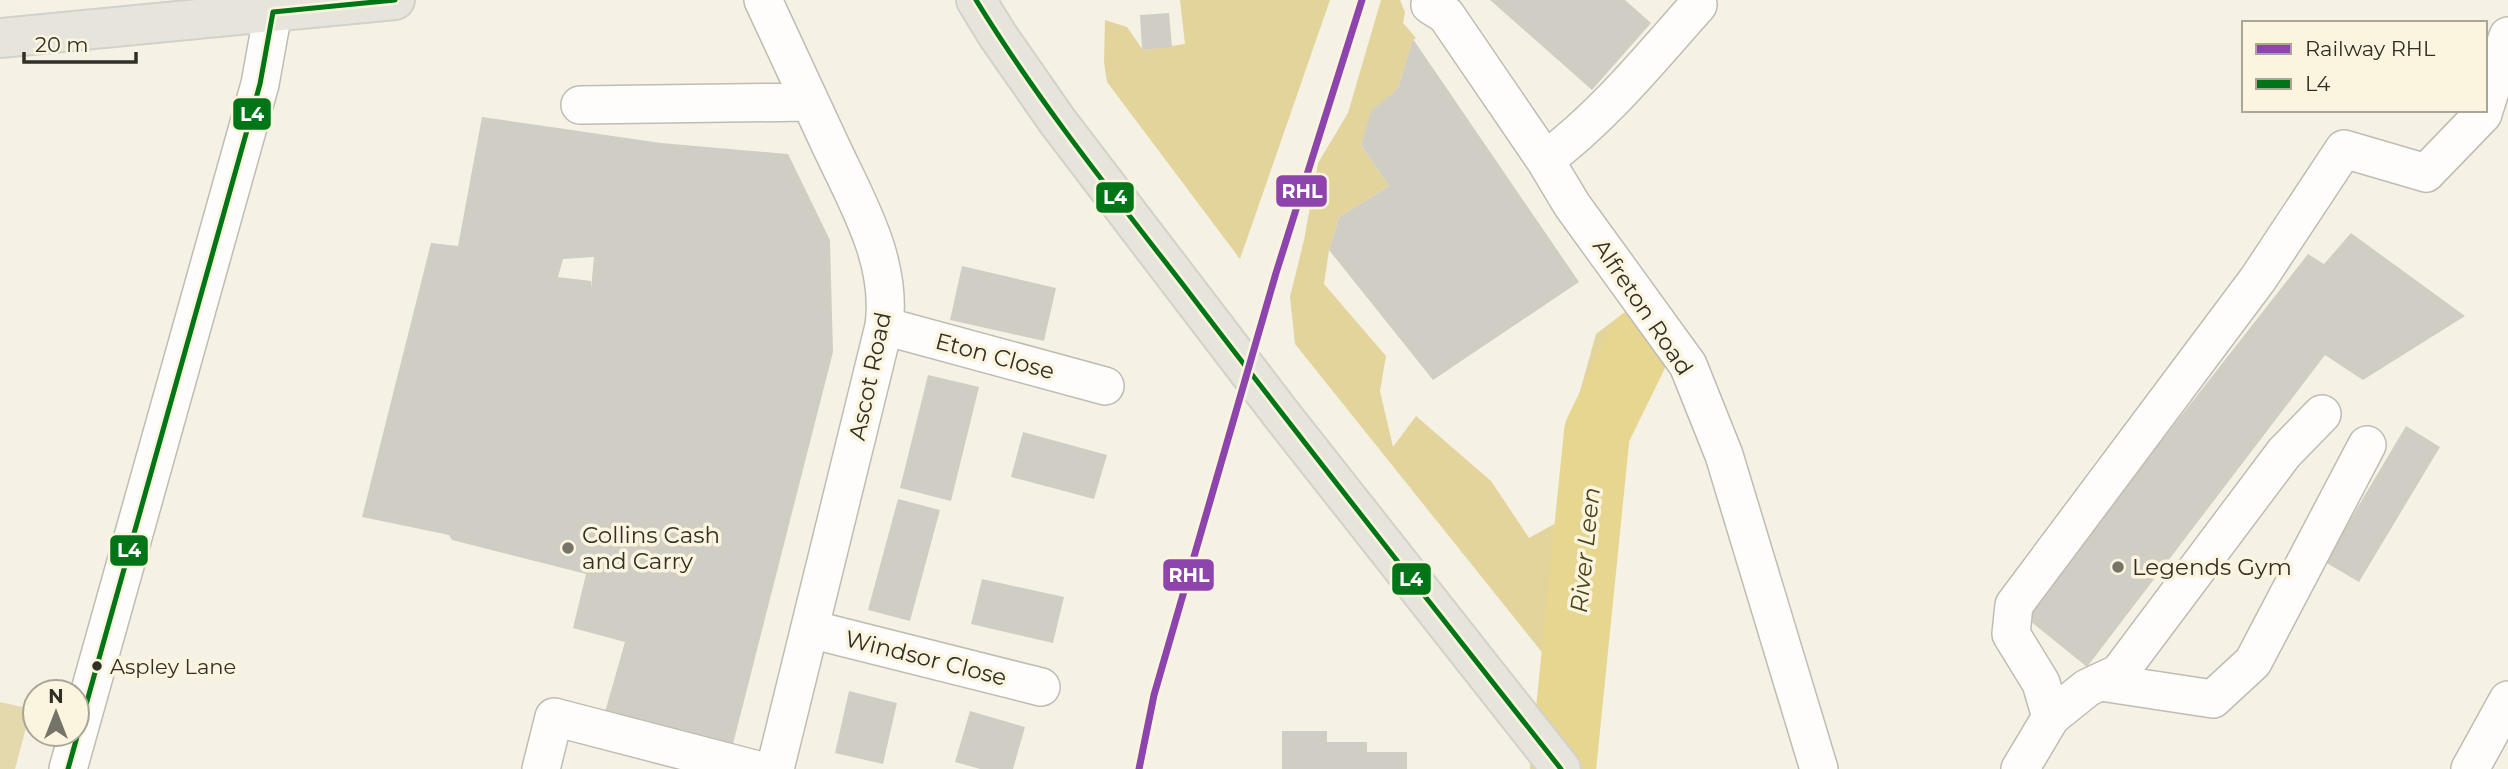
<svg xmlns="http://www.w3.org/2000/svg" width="2508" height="769" viewBox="0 0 2508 769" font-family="Montserrat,sans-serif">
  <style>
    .green { fill: #e4d9ad }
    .forest { fill: #e2d49a }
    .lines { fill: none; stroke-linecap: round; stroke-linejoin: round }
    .river { stroke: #e7d690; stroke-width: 66 }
    .building { fill: #d0cec4; fill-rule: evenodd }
    .minor-casing { stroke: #bfbcb2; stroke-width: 40 }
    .major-casing { stroke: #d2d1ca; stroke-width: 42 }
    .minor { stroke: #fefdfb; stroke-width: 37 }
    .major { stroke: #e6e4db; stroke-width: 38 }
    .bus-1-casing { stroke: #fbf5df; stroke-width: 10 }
    .bus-1 { stroke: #007517; stroke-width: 5 }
    .rail-1-casing { stroke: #fbf5df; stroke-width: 12 }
    .rail-1 { stroke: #8e44ad; stroke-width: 7 }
    .poi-dot { fill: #767369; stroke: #fbf5df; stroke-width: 2.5 }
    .bus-dot { fill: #312f26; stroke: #fbf5df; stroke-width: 2.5 }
    .labels { text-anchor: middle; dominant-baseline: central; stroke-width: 7; stroke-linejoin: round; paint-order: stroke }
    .bus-label { font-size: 21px; fill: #312f26; stroke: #fbf5df; text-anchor: start }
    .street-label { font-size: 23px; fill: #312f26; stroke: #fbf5df }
    .poi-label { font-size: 23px; fill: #312f26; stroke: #fbf5df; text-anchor: start }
    .water-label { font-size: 24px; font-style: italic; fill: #4d431c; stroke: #fbf5df }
    .line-badge { stroke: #fbf5df; stroke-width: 2.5 }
    .badge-label { font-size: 19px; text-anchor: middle; font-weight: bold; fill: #fff }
  </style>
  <rect width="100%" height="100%" fill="#f5f2e5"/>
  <!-- green -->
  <path class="green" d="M 0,702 L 31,709 L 15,769 L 0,769 Z"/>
  <!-- forest -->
  <path class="forest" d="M 1180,0 L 1330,0 L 1240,259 L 1107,82 L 1104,62 L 1105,20 L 1127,27 L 1143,50 L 1185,44 Z
    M 1381,0 L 1400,0 L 1405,12 L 1403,23 L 1416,38 L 1413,40 L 1398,88 L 1372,111 L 1361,145 L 1389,186 L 1339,217 L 1329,250 L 1324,284 L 1386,356 L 1380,391 L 1393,447 L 1416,416 L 1491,481 L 1529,538 L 1556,523 L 1570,427 L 1596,334 L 1617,318 L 1638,329 L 1592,439 L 1565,681 L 1295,344 L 1290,297 L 1304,240 L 1318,163 L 1348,113 Z"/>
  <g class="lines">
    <!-- river -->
    <path class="river" d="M 1563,769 L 1597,432 L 1642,340"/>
  </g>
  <!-- building -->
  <path class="building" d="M 1490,0 L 1625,0 L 1651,23 L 1592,90 Z
    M 1169,13 L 1172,47 L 1142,50 L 1140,15 Z
    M 1413,39 L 1579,282 L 1433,380 L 1329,250 L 1339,217 L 1389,186 L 1361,145 L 1371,111 L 1398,88 Z
    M 482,117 L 661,143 L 788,154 L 830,240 L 833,352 L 733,744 L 605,712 L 625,642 L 573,628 L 586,574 L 452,540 L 449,535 L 362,517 L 431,243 L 458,246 ZM 594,257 L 591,289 L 591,281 L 558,277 L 563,259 Z
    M 2351,233 L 2465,316 L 2363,380 L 2325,355 L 2087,667 L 2024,616 L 2308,254 L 2324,264 Z
    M 962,266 L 1056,288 L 1044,341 L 950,320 Z
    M 928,375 L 979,387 L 951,501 L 900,488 Z
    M 2406,426 L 2440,447 L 2359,582 L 2325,562 Z
    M 1023,432 L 1107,455 L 1094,499 L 1011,477 Z
    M 898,499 L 940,510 L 910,621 L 868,610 Z
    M 982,579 L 1064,597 L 1053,643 L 971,624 Z
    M 849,691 L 897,703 L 883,764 L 835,753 Z
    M 970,711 L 1025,727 L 1013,769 L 980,769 L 955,762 Z
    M 1282,731 L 1327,731 L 1327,742 L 1367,742 L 1367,752 L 1407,752 L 1407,769 L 1282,769 Z"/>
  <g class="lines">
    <!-- minor casing -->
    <g class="minor-casing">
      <path id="minor" d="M 763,0 C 785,47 806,93 828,140 C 855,199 893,259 884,326 L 775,769
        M 1430,5 L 1446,15 L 1545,160 L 1572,205 L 1688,365 L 1724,455 L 1819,769
        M 580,105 L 810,102
        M 2485,107 L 2508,36
        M 1545,160 C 1604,116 1649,60 1698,5
        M 884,326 L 1105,386
        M 810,629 L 1041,687
        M 2101,682 L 2213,699 L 2253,662 L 2367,445
        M 2051,717 L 2041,683 L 2011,634 L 2014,605 L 2258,279 L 2344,149 L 2426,173 L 2483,114 L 2484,110
        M 68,769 L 260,84 L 273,12
        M 541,769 L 554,717 L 754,769
        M 2020,769 L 2051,717 L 2087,688 L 2119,673 L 2284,453 L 2322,414
        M 2470,769 L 2508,700"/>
    </g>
    <!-- major casing -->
    <g class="major-casing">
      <path id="major" d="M 976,0 L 998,36 L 1058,122 L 1281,414 L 1561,769
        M 0,38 L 395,0"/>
    </g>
    <!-- minor -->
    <use href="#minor" class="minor"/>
    <!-- major -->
    <use href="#major" class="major"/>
    <!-- bus-1 casing -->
    <g class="bus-1-casing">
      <path id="bus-1" d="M 976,0 C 1038,101 1112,193 1184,286 C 1308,449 1435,609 1561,769
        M 68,769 L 260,84 L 273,12 L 395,0"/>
    </g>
    <!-- bus-1 -->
    <use href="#bus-1" class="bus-1"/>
    <!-- rail-1 casing -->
    <g class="rail-1-casing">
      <path id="rail-1" d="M 1139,769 L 1154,695 L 1276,273 L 1362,0"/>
    </g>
    <!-- rail-1 -->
    <use href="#rail-1" class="rail-1"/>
  </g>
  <!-- markers -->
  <g class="poi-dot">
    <circle cx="568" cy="548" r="7"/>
    <circle cx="2118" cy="567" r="7"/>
  </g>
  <circle class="bus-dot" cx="97" cy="666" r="6"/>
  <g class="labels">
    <!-- bus labels -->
    <g class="bus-label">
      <text x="110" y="666">Aspley Lane</text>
    </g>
    <!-- street labels -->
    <g class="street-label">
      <text transform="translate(1643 307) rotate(56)">Alfreton Road</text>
      <text transform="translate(995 356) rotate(15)">Eton Close</text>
      <text transform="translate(870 376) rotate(-78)">Ascot Road</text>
      <text transform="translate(926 658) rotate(14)">Windsor Close</text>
    </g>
    <!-- poi labels -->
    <g class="poi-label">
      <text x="582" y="535">Collins Cash<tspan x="582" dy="26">and Carry</tspan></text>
      <text x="2132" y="567">Legends Gym</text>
    </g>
    <!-- water labels -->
    <g class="water-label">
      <text transform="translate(1585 550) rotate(-84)">River Leen</text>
    </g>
  </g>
  <g class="line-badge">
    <rect x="232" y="97" width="40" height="34" rx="7" fill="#007517"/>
    <rect x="1275" y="174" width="53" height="34" rx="7" fill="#8e44ad"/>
    <rect x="1095" y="181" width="40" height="33" rx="7" fill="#007517"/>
    <rect x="109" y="534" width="40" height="33" rx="7" fill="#007517"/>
    <rect x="1162" y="558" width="53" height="34" rx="7" fill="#8e44ad"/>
    <rect x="1391" y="562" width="41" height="34" rx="7" fill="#007517"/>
  </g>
  <g class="badge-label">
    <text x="252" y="121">L4</text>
    <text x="1302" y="198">RHL</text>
    <text x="1115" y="204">L4</text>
    <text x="129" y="557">L4</text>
    <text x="1189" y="582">RHL</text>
    <text x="1411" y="586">L4</text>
  </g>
  <!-- legend -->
  <rect x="2242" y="21" width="245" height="91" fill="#fbf5df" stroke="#aaa695" stroke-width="2"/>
  <rect x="2256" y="44" width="35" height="10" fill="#8e44ad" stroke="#aaa695" stroke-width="2"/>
  <text x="2305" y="56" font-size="21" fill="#312f26">Railway RHL</text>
  <rect x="2256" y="79" width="35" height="10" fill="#007517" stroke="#aaa695" stroke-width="2"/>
  <text x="2305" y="91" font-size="21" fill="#312f26">L4</text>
  <!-- north arrow -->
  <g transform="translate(56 713)"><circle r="33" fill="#fbf5df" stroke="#aaa695" stroke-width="2"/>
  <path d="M0-5L12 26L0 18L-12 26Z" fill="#767369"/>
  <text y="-10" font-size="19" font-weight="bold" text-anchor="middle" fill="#312f26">N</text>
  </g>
  <!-- scale -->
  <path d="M24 52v10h112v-10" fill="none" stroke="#312f26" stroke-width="3.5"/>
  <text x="35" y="52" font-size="21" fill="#312f26" stroke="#fbf5df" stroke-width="5" paint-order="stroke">20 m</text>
</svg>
